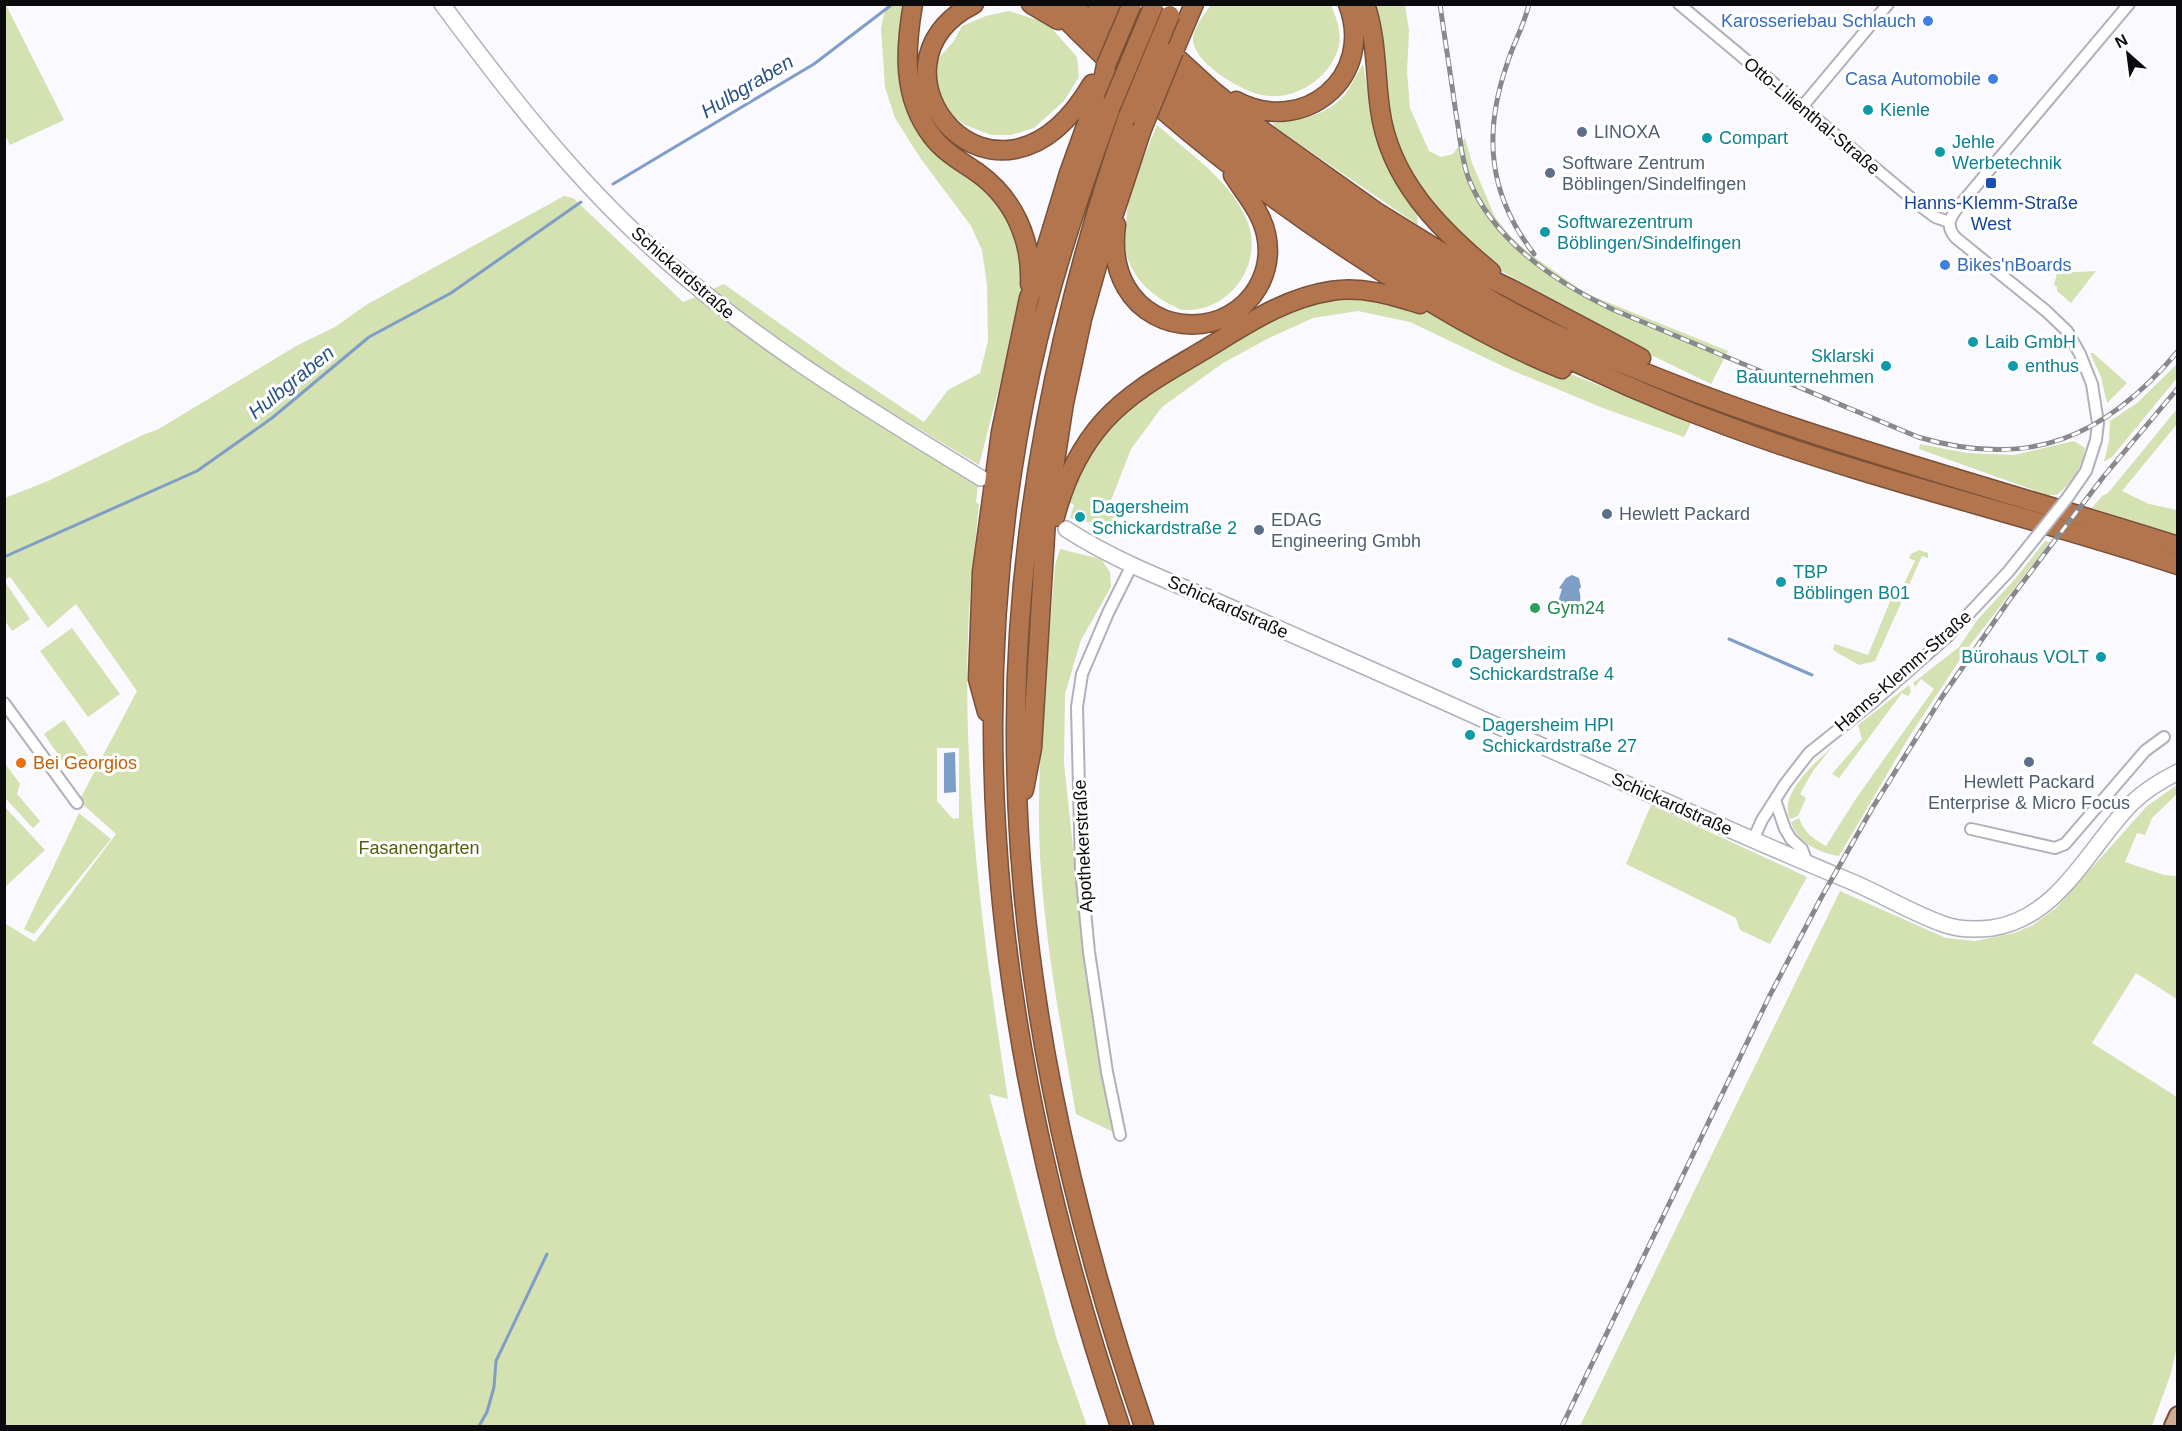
<svg xmlns="http://www.w3.org/2000/svg" width="2182" height="1431" viewBox="0 0 2182 1431" font-family="Helvetica,sans-serif">
  <style>
    .green { fill: #d4e1b0; fill-rule: evenodd }
    .water { fill: #7e9dc7 }
    .lines { fill: none; stroke-linecap: round; stroke-linejoin: round }
    .stream { stroke: #7e9dc7; stroke-width: 3 }
    .street-casing { stroke: #b1afb9; stroke-width: 14 }
    .secondary-casing { stroke: #b1afb9; stroke-width: 18 }
    .primary-casing { stroke: #785038; stroke-width: 20 }
    .highway-casing { stroke: #785038; stroke-width: 21 }
    .street { stroke: #fff; stroke-width: 10 }
    .secondary { stroke: #fff; stroke-width: 15 }
    .primary { stroke: #d1ac95; stroke-width: 16 }
    .highway { stroke: #b3754e; stroke-width: 18 }
    .rail-casing { stroke: #89888d; stroke-width: 5 }
    .rail { stroke: #fff; stroke-width: 3; stroke-dasharray: 9; stroke-linecap: butt }
    .street-bridge-casing { stroke: #b1afb9; stroke-width: 14; stroke-linecap: butt }
    .highway-bridge-casing { stroke: #785038; stroke-width: 21; stroke-linecap: butt }
    .street-bridge { stroke: #fff; stroke-width: 10 }
    .highway-bridge { stroke: #b3754e; stroke-width: 18 }
    .shop-dot { fill: #3f7fe0; stroke: #fff; stroke-width: 2 }
    .culture-dot { fill: #0f9aa8; stroke: #fff; stroke-width: 2 }
    .service-dot { fill: #5c6f8a; stroke: #fff; stroke-width: 2 }
    .transit-dot { fill: #1a4fb4; stroke: #fff; stroke-width: 2 }
    .leisure-dot { fill: #2e9e5b; stroke: #fff; stroke-width: 2 }
    .food-dot { fill: #e8710a; stroke: #fff; stroke-width: 2 }
    .labels { text-anchor: middle; dominant-baseline: central; stroke-width: 6; stroke-linejoin: round; paint-order: stroke }
    .shop-label { font-size: 18px; fill: #366cbe; stroke: #fff; text-anchor: end }
    .culture-label { font-size: 18px; fill: #0d838f; stroke: #fff; text-anchor: start }
    .street-label { font-size: 18px; fill: #0b0b0e; stroke: #fff }
    .service-label { font-size: 18px; fill: #4e5e75; stroke: #fff; text-anchor: start }
    .transit-label { font-size: 18px; fill: #164399; stroke: #fff }
    .leisure-label { font-size: 18px; fill: #27864d; stroke: #fff; text-anchor: start }
    .food-label { font-size: 18px; fill: #c56008; stroke: #fff; text-anchor: start }
    .park-label { font-size: 18px; fill: #515f10; stroke: #fff }
    .water-label { font-size: 20px; font-style: italic; fill: #2a5389; stroke: #fff }
  </style>
  <rect width="100%" height="100%" fill="#faf9ff"/>
  <!-- green -->
  <path class="green" d="M 6,5 L 64,120 L 10,145 L 4,133 Z
    M 886,5 L 905,5 L 904,96 L 1015,223 L 1023,284 L 1019,310 L 979,465 L 844,384 L 760,326 L 713,289 L 724,284 L 844,369 L 924,422 L 948,390 L 980,373 L 988,341 L 987,285 L 982,250 L 971,226 L 921,159 L 895,118 L 885,87 L 881,28 Z
    M 1211,5 L 1331,5 C 1336,17 1342,32 1339,45 C 1332,77 1295,102 1262,95 C 1241,91 1194,63 1193,40 C 1193,28 1204,15 1211,5 Z
    M 1371,5 L 1405,5 L 1409,30 L 1407,71 L 1410,108 L 1429,151 L 1441,157 L 1453,154 L 1465,138 L 1472,163 L 1495,217 L 1510,236 L 1530,254 L 1585,293 L 1728,351 L 1711,384 L 1647,353 L 1498,269 L 1480,256 L 1420,193 L 1388,122 Z
    M 1009,11 L 1047,23 L 1077,57 L 1079,77 L 1064,101 L 1034,128 L 1011,135 L 991,135 L 965,125 L 954,117 L 940,97 L 936,84 L 937,60 L 954,41 L 962,26 L 986,16 Z
    M 1363,64 L 1374,128 L 1385,159 L 1417,215 L 1418,225 L 1273,126 L 1274,123 C 1300,121 1329,115 1346,93 C 1352,84 1357,74 1363,64 Z
    M 1157,125 C 1188,152 1227,178 1245,216 C 1267,259 1232,313 1183,310 C 1179,310 1175,306 1171,305 C 1146,292 1127,271 1124,242 C 1124,237 1125,230 1126,224 C 1127,215 1127,206 1129,197 C 1136,173 1148,149 1157,125 Z
    M 564,196 L 573,198 L 683,302 L 698,296 L 802,371 L 978,485 L 976,502 L 979,504 C 975,548 969,592 968,636 C 963,792 984,946 1008,1099 L 989,1094 L 1057,1340 L 1087,1426 L 5,1426 L 4,928 L 6,924 L 35,942 L 116,834 L 79,801 L 137,691 L 76,604 L 48,628 L 10,577 L 5,579 L 5,498 L 48,481 L 145,434 L 157,430 L 296,346 L 335,327 L 366,305 ZM 937,748 L 959,748 L 959,818 L 953,819 L 937,801 Z
    M 2096,271 L 2071,303 L 2057,291 L 2057,287 L 2054,285 L 2057,273 Z
    M 1333,294 L 1408,303 L 1495,343 L 1691,423 L 1684,437 L 1603,408 L 1511,370 L 1410,322 L 1358,311 L 1313,318 L 1269,338 L 1223,363 L 1162,407 L 1131,449 L 1110,503 L 1124,509 L 1114,528 L 1070,518 L 1074,505 L 1069,502 L 1085,452 L 1133,398 L 1265,317 Z
    M 2090,353 L 2093,353 L 2127,383 L 2107,403 L 2101,377 Z
    M 2177,364 L 2177,378 L 2112,457 L 2104,462 L 2109,441 L 2110,421 L 2137,403 Z
    M 2177,409 L 2177,424 L 2122,491 L 2149,504 L 2177,510 L 2177,535 L 2092,508 L 2102,496 L 2108,493 Z
    M 2074,441 L 2085,448 C 2082,469 2073,481 2057,495 L 2047,495 L 1919,449 L 1920,444 L 1967,453 L 2014,455 Z
    M 2045,541 L 2050,542 L 1967,649 L 1909,737 L 1839,856 C 1819,853 1797,842 1791,822 L 1799,818 C 1804,832 1813,839 1826,846 L 1857,797 L 1934,689 L 1921,679 L 1915,687 L 1913,683 L 1959,647 L 1978,619 L 2015,579 Z
    M 1060,549 L 1101,559 L 1110,572 L 1111,587 L 1081,640 L 1065,694 L 1064,763 L 1079,905 L 1115,1133 L 1076,1114 C 1061,1028 1045,943 1040,856 C 1035,759 1048,662 1055,565 Z
    M 1919,550 L 1928,553 L 1928,558 L 1922,556 L 1875,661 L 1859,665 L 1836,652 L 1833,649 L 1835,644 L 1868,655 L 1896,587 L 1902,588 L 1915,561 L 1909,558 L 1911,554 Z
    M 5,582 L 30,619 L 12,631 L 5,621 Z
    M 72,628 L 120,694 L 88,717 L 40,651 Z
    M 1909,685 L 1911,692 L 1908,696 L 1902,693 L 1839,778 L 1832,774 L 1862,739 L 1858,725 Z
    M 64,720 L 88,755 L 68,769 L 44,734 Z
    M 1832,747 L 1813,771 L 1800,794 L 1806,798 L 1798,816 L 1790,819 C 1778,794 1816,762 1832,747 Z
    M 4,762 L 20,784 L 17,794 L 40,821 L 33,828 L 5,798 Z
    M 2177,785 L 2177,794 L 2152,818 L 2145,835 L 2137,833 L 2125,862 L 2164,875 L 2177,876 L 2177,999 L 2136,973 L 2092,1043 L 2177,1097 L 2177,1346 L 2171,1373 L 2152,1426 L 1580,1426 L 1840,891 L 1946,938 L 1975,941 L 2014,933 L 2033,925 L 2056,908 L 2147,806 Z
    M 1651,805 L 1807,877 L 1770,944 L 1740,930 L 1736,918 L 1626,864 Z
    M 5,807 L 45,850 L 5,887 Z
    M 79,813 L 111,839 L 34,934 L 24,929 Z"/>
  <!-- water -->
  <path class="water" d="M 1572,575 L 1579,578 L 1581,587 L 1579,590 C 1582,598 1580,606 1575,612 L 1569,608 L 1561,609 L 1558,602 L 1562,589 L 1559,588 L 1566,578 Z
    M 955,752 L 956,792 L 944,793 L 944,753 Z"/>
  <g class="lines">
    <!-- stream -->
    <path class="stream" d="M 613,184 L 814,64 L 890,6
      M 4,557 L 197,471 L 272,418 L 369,337 L 451,293 L 581,202
      M 1729,639 L 1812,675
      M 479,1426 L 487,1412 L 494,1387 L 496,1361 L 547,1254"/>
    <!-- street casing -->
    <g class="street-casing">
      <path id="street" d="M 1679,4 L 1923,208 L 1935,217 L 1949,222
        M 1802,107 L 1888,4
        M 2068,497 L 2086,471 L 2096,440 L 2098,423 L 2092,384 L 2080,354 L 2067,331 L 2046,311 L 1956,238 C 1942,223 1954,212 1965,199 L 2129,4
        M 4,703 L 77,803
        M 1775,800 L 1785,829 L 1791,839 L 1802,849 L 1807,863
        M 1971,829 L 2055,848 L 2065,844 L 2145,751 L 2164,737
        M 1753,840 L 1762,820 L 1785,784 L 1809,753 L 1873,702 L 1948,636 L 2008,572 L 2037,536
        M 1120,1135 L 1107,1072 L 1089,952 L 1081,869 L 1077,707 L 1082,674 L 1108,613 L 1132,565"/>
    </g>
    <!-- secondary casing -->
    <g class="secondary-casing">
      <path id="secondary" d="M 442,4 C 507,92 574,178 655,251 C 754,341 868,409 981,478
        M 1066,529 C 1112,559 1163,579 1214,600 C 1283,631 1353,661 1422,692 C 1563,755 1703,820 1845,879 C 1878,892 1909,912 1943,924 C 1959,930 1975,930 1992,928 C 2059,918 2089,847 2131,804 C 2144,791 2160,781 2178,772"/>
    </g>
    <!-- primary casing -->
    <g class="primary-casing">
      <path id="primary" d="M 2173,1426 L 2178,1415"/>
    </g>
    <!-- highway casing -->
    <g class="highway-casing">
      <path id="highway" d="M 913,4 C 905,50 902,97 932,136 C 944,152 962,162 978,173 C 1014,199 1032,240 1030,284
        M 974,4 C 851,66 996,247 1092,84
        M 1031,4 L 1058,20
        M 1051,4 C 1146,103 1252,188 1367,262 C 1431,304 1491,340 1562,369
        M 1072,4 L 1124,56
        M 1097,4 C 1199,106 1313,194 1437,268 C 1477,292 1518,317 1560,336 C 1758,428 1971,480 2178,546
        M 1118,4 L 1213,91 L 1264,132 L 1378,213 L 1467,268 L 1511,289 L 1641,358
        M 1365,4 C 1377,39 1375,74 1380,109 C 1389,179 1439,229 1491,272
        M 1174,51 L 1194,4
        M 1149,78 C 1317,230 1517,349 1730,427 C 1876,481 2030,516 2178,565
        M 1236,101 C 1304,137 1376,77 1348,4
        M 1113,102 C 1081,190 1051,277 1031,369 C 952,731 1003,1079 1120,1426
        M 1128,116 C 1060,308 1015,530 1016,735 C 1016,972 1068,1203 1144,1426
        M 1116,225 C 1113,247 1115,268 1126,287 C 1155,337 1229,337 1258,287 C 1267,271 1270,252 1266,234 C 1261,211 1245,194 1233,175
        M 1055,517 C 1064,482 1080,448 1104,421 C 1132,390 1169,371 1204,350 C 1244,326 1284,298 1331,291 C 1362,286 1391,295 1420,304
        M 987,712 L 978,679 L 982,572 L 1001,432 L 1029,298 L 1036,282 L 1069,173 L 1104,76 L 1106,65
        M 1024,790 L 1032,748 L 1046,520 L 1064,403 L 1082,319 L 1099,259 L 1142,129"/>
    </g>
    <!-- street -->
    <use href="#street" class="street"/>
    <!-- secondary -->
    <use href="#secondary" class="secondary"/>
    <!-- primary -->
    <use href="#primary" class="primary"/>
    <!-- highway -->
    <use href="#highway" class="highway"/>
    <!-- rail casing -->
    <g class="rail-casing">
      <path id="rail" d="M 1440,4 C 1445,41 1451,77 1456,114 C 1460,135 1461,157 1468,177 C 1492,240 1555,282 1614,310 L 1918,437 C 2029,470 2105,438 2178,351
        M 1529,4 C 1524,26 1513,44 1507,64 C 1483,134 1488,194 1534,254
        M 1562,1426 L 1769,997 L 1821,898 L 1873,807 L 1942,697 L 2010,599 L 2104,476 L 2178,388"/>
    </g>
    <!-- rail -->
    <use href="#rail" class="rail"/>
    <!-- street-bridge casing -->
    <g class="street-bridge-casing">
      <path id="street-bridge" d="M 2037,536 L 2068,497"/>
    </g>
    <!-- highway-bridge casing -->
    <g class="highway-bridge-casing">
      <path id="highway-bridge" d="M 1106,65 L 1132,4
        M 1113,102 L 1154,4
        M 1128,116 L 1170,15
        M 1142,129 L 1174,51"/>
    </g>
    <!-- street-bridge -->
    <use href="#street-bridge" class="street-bridge"/>
    <!-- highway-bridge -->
    <use href="#highway-bridge" class="highway-bridge"/>
  </g>
  <!-- markers -->
  <g class="shop-dot">
    <circle cx="1928" cy="21" r="6"/>
    <circle cx="1993" cy="79" r="6"/>
    <circle cx="1945" cy="265" r="6"/>
  </g>
  <g class="culture-dot">
    <circle cx="1868" cy="110" r="6"/>
    <circle cx="1707" cy="138" r="6"/>
    <circle cx="1940" cy="152" r="6"/>
    <circle cx="1545" cy="232" r="6"/>
    <circle cx="1973" cy="342" r="6"/>
    <circle cx="1886" cy="366" r="6"/>
    <circle cx="2013" cy="366" r="6"/>
    <circle cx="1080" cy="517" r="6"/>
    <circle cx="1781" cy="582" r="6"/>
    <circle cx="2101" cy="657" r="6"/>
    <circle cx="1457" cy="663" r="6"/>
    <circle cx="1470" cy="735" r="6"/>
  </g>
  <g class="service-dot">
    <circle cx="1582" cy="132" r="6"/>
    <circle cx="1550" cy="173" r="6"/>
    <circle cx="1607" cy="514" r="6"/>
    <circle cx="1259" cy="530" r="6"/>
    <circle cx="2029" cy="762" r="6"/>
  </g>
  <rect class="transit-dot" x="1985" y="177" width="12" height="12" rx="3"/>
  <circle class="leisure-dot" cx="1535" cy="608" r="6"/>
  <circle class="food-dot" cx="21" cy="763" r="6"/>
  <g class="labels">
    <!-- shop labels -->
    <g class="shop-label">
      <text x="1916" y="21">Karosseriebau Schlauch</text>
      <text x="1981" y="79">Casa Automobile</text>
      <text x="1957" y="265" text-anchor="start">Bikes'nBoards</text>
    </g>
    <!-- culture labels -->
    <g class="culture-label">
      <text x="1880" y="110">Kienle</text>
      <text x="1719" y="138">Compart</text>
      <text x="1952" y="142">Jehle<tspan x="1952" dy="21">Werbetechnik</tspan></text>
      <text x="1557" y="222">Softwarezentrum<tspan x="1557" dy="21">Böblingen/Sindelfingen</tspan></text>
      <text x="1985" y="342">Laib GmbH</text>
      <text x="1874" y="356" text-anchor="end">Sklarski<tspan x="1874" dy="21">Bauunternehmen</tspan></text>
      <text x="2025" y="366">enthus</text>
      <text x="1092" y="507">Dagersheim<tspan x="1092" dy="21">Schickardstraße 2</tspan></text>
      <text x="1793" y="572">TBP<tspan x="1793" dy="21">Böblingen B01</tspan></text>
      <text x="1469" y="653">Dagersheim<tspan x="1469" dy="21">Schickardstraße 4</tspan></text>
      <text x="2089" y="657" text-anchor="end">Bürohaus VOLT</text>
      <text x="1482" y="725">Dagersheim HPI<tspan x="1482" dy="21">Schickardstraße 27</tspan></text>
    </g>
    <!-- street labels -->
    <g class="street-label">
      <text transform="translate(1812 116) rotate(40)">Otto-Lilienthal-Straße</text>
      <text transform="translate(683 273) rotate(41)">Schickardstraße</text>
      <text transform="translate(1228 607) rotate(24)">Schickardstraße</text>
      <text transform="translate(1903 671) rotate(-41)">Hanns-Klemm-Straße</text>
      <text transform="translate(1672 804) rotate(24)">Schickardstraße</text>
      <text transform="translate(1083 846) rotate(-93)">Apothekerstraße</text>
    </g>
    <!-- service labels -->
    <g class="service-label">
      <text x="1594" y="132">LINOXA</text>
      <text x="1562" y="163">Software Zentrum<tspan x="1562" dy="21">Böblingen/Sindelfingen</tspan></text>
      <text x="1619" y="514">Hewlett Packard</text>
      <text x="1271" y="520">EDAG<tspan x="1271" dy="21">Engineering Gmbh</tspan></text>
      <text x="2029" y="782" text-anchor="middle">Hewlett Packard<tspan x="2029" dy="21">Enterprise &amp; Micro Focus</tspan></text>
    </g>
    <!-- transit labels -->
    <g class="transit-label">
      <text x="1991" y="203">Hanns-Klemm-Straße<tspan x="1991" dy="21">West</tspan></text>
    </g>
    <!-- leisure labels -->
    <g class="leisure-label">
      <text x="1547" y="608">Gym24</text>
    </g>
    <!-- food labels -->
    <g class="food-label">
      <text x="33" y="763">Bei Georgios</text>
    </g>
    <!-- park labels -->
    <g class="park-label">
      <text x="419" y="848">Fasanengarten</text>
    </g>
    <!-- water labels -->
    <g class="water-label">
      <text transform="translate(747 86) rotate(-31)">Hulbgraben</text>
      <text transform="translate(291 382) rotate(-39)">Hulbgraben</text>
    </g>
  </g>
  <!-- border -->
  <rect width="2182" height="1431" fill="none" stroke="#0b0b0e" stroke-width="12"/>
  <!-- north arrow -->
  <g transform="translate(2128 54) rotate(332)" stroke="#ffffff" stroke-width="4.5" paint-order="stroke">
  <path d="M0-4.5L10 22L0 15L-10 22Z" fill="#0b0b0e"/>
  <text y="-9" font-size="16" font-weight="bold" text-anchor="middle" fill="#0b0b0e">N</text>
  </g>
</svg>
